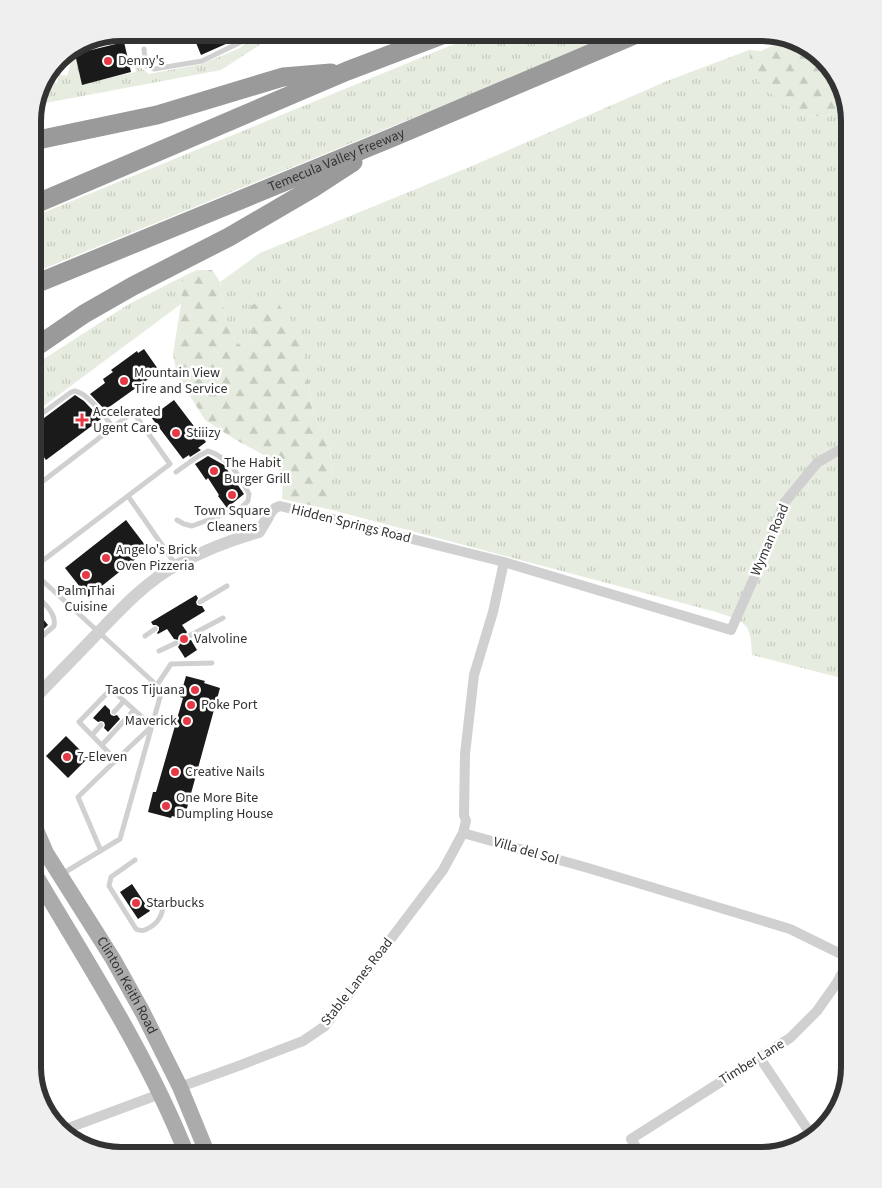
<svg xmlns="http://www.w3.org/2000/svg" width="882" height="1188" viewBox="0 0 882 1188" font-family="'Source Sans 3',sans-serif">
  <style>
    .grass { fill: url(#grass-tufts) }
    .forest { fill: url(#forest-firs) }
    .building { fill: #1a1a1a }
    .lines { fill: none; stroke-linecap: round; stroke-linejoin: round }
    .service { stroke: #d0d0d0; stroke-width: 5 }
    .minor { stroke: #d0d0d0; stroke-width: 10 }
    .tertiary { stroke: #d0d0d0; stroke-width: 12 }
    .primary { stroke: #ababab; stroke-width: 16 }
    .motorway { stroke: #9a9a9a; stroke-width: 19 }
    .poi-dot { fill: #e63946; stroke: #fff; stroke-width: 2 }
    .labels { text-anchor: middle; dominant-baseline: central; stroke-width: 5; stroke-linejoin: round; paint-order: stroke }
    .poi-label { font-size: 14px; fill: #333; stroke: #fff; text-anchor: start }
    .street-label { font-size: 14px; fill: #333; stroke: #fff }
    .rim { fill: none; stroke: #333; stroke-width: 6 }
  </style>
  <defs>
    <pattern id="grass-tufts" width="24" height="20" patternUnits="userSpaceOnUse" patternTransform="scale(1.25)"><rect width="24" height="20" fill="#e6ecdf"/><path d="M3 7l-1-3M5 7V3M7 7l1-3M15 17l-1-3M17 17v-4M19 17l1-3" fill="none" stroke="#c6cbc0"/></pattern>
    <pattern id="forest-firs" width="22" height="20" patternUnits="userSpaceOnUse" patternTransform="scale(1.25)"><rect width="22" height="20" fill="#e6ecdf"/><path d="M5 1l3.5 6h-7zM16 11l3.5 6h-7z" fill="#c6cbc0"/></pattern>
  </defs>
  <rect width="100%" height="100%" fill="#fff"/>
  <!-- grass -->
  <path class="grass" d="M 254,33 L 278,33 L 221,70 L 35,105 L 42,82 L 47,75 L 46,80 L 57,83 L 59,74 L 67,76 L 73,55 L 75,54 L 82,84 L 136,72 L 134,62 L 138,61 L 140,67 L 149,74 L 202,64 L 240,48 L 250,39 Z
    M 481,33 L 616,33 L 530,70 L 33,273 L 33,217 Z
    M 749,50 L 752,73 L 810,117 L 847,112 L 849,121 L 849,680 L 752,655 C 751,621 745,622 716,612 L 332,510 L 332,481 L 330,446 L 321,430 L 312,409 L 309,386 L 250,307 L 251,338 L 243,348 L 234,339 L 224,312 L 220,282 L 260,253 L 472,166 L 667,81 Z
    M 186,275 L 182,284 L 181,304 L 33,414 L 33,366 L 129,304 Z"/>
  <!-- forest -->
  <path class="forest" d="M 786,40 L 799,51 L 814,54 L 837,77 L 847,112 L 810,117 L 784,104 L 764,88 L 752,73 L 749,50 L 761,51 Z
    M 197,270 L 212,270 L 220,282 L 224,312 L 234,339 L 243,348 L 251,338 L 249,307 L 267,296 L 287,313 L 303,341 L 312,409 L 321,430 L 330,446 L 332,481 L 332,510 L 282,499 L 283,480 L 275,461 L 236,440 L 205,420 L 177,375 L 173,354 L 181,304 L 182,284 L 186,275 Z"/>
  <!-- building -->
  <path class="building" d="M 192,33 L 235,33 L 237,39 L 201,55 Z
    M 124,42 L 131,72 L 82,85 L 75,54 Z
    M 144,349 L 158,369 L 153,373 L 154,375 L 105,410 L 90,394 L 105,383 L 103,379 L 113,372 L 111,370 L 137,351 L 138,353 Z
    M 75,395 L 84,401 L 101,419 L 46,460 L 33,442 L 33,424 L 36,424 Z
    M 174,400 L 206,442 L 198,448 L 201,450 L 190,457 L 189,455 L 183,459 L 151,417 Z
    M 208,456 L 224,465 L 244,494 L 227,508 L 218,496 L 219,495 L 208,478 L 206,480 L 195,464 Z
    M 126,520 L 148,549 L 88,597 L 65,568 Z
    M 196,595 L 198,598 L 196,602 L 197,605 L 200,606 L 202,606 L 205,611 L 182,625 L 187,632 L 185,635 L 185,638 L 188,640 L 191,640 L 197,650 L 185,658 L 178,647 L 180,644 L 179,640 L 174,639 L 167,629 L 158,634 L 157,633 L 159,630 L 159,627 L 156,625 L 153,625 L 151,622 Z
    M 39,614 L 48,625 L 33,639 L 33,619 Z
    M 186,676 L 205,681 L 204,683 L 220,688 L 184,819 L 172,816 L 171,818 L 148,812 L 153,792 L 156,792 L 183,698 L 180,697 Z
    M 105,705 L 110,710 L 110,713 L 111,715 L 114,716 L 117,715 L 120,719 L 108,732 L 104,728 L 105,725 L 104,722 L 101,721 L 98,722 L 93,718 Z
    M 66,736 L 88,758 L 68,778 L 46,756 Z
    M 132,884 L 150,911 L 138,919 L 120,892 Z"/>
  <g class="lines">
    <!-- service -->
    <path class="service" d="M 144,49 L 146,66 L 154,69 L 202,61 L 245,40 L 249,33
      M 33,420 L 70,393 C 74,391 74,390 78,392 C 89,395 106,418 113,427
      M 176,472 L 197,457 L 208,451 C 228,457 240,476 249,494 L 248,501 L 241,508 L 192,526 L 184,524 L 177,520
      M 128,496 L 176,565
      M 33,568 L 170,464 L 133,412 L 38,485 L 33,487
      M 33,572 L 162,690 L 120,839 L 62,874
      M 200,602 L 227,586
      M 145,636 L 155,629
      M 189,636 L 223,618
      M 33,644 L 54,626 C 57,612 41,601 33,592
      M 159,651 L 176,643
      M 157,685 L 171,664 L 212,663
      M 114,712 L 124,701
      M 92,735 L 101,725
      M 102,745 L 134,710
      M 101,851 L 78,797 L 116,760 L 79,722 L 111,689 L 152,726 L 116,760
      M 135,860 L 111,877 L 109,886 L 136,929 C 143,932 146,930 152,926 C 161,920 163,911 164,900"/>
    <!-- minor -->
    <path class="minor" d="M 268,517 L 275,508 L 280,506 L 504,562 L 731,630 L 766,551 L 784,503 L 817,463 L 849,444
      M 463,833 L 588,868 L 790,929 L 849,958
      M 760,1058 L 812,1136
      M 180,1087 L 241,1065 L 303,1041 L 325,1026 L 443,870 L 463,833 L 466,821 L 464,815 L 465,754 L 474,675 L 493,612 L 504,562
      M 63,1130 L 160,1094
      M 641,1155 L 631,1139 L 790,1038 L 817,1011 L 836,984 L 849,961"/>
    <!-- tertiary -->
    <path class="tertiary" d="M 33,700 C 53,679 74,658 94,637 C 119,611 145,582 177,565 C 203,551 231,540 259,532 L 268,517"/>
    <!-- primary -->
    <g class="primary">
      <path id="s1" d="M 33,823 L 46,853 L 113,959 L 143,1013 L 180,1087 L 208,1155"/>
      <path d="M 33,871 C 88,964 147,1054 187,1155"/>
    </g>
    <!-- motorway -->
    <g class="motorway">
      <path d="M 33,141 L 157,115 L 283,77 L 331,73"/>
      <path d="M 33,205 L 347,71 L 447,33"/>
      <path id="s2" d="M 33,285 L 391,138 L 639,33"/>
      <path d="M 33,349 L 84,314 L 133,286 L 229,237 L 313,188 L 353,162"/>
    </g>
  </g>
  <!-- markers -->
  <g class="poi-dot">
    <circle cx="108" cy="61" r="5"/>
    <circle cx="124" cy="381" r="5"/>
    <path d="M79.5 412.5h5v5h5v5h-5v5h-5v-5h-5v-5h5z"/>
    <circle cx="176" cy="433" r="5"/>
    <circle cx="214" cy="471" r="5"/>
    <circle cx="232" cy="495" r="5"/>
    <circle cx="106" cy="558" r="5"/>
    <circle cx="86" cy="575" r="5"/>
    <circle cx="184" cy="639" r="5"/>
    <circle cx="195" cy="690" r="5"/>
    <circle cx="191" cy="705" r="5"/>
    <circle cx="187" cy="721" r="5"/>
    <circle cx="67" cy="757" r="5"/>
    <circle cx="175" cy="772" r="5"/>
    <circle cx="166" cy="806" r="5"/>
    <circle cx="136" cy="903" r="5"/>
  </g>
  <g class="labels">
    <!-- poi labels -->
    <g class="poi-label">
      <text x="118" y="61">Denny's</text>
      <text x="134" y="373">Mountain View<tspan x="134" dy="16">Tire and Service</tspan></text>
      <text x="93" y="412">Accelerated<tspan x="93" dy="16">Ugent Care</tspan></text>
      <text x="186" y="433">Stiiizy</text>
      <text x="224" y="463">The Habit<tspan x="224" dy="16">Burger Grill</tspan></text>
      <text x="232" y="511" text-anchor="middle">Town Square<tspan x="232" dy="16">Cleaners</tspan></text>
      <text x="116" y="550">Angelo's Brick<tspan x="116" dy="16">Oven Pizzeria</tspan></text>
      <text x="86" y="591" text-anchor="middle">Palm Thai<tspan x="86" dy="16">Cuisine</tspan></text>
      <text x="194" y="639">Valvoline</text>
      <text x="185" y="690" text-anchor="end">Tacos Tijuana</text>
      <text x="201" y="705">Poke Port</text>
      <text x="177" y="721" text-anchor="end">Maverick</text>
      <text x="77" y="757">7-Eleven</text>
      <text x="185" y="772">Creative Nails</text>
      <text x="176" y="798">One More Bite<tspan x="176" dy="16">Dumpling House</tspan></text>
      <text x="146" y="903">Starbucks</text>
    </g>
    <!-- street labels -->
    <g class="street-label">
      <text stroke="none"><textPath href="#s2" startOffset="328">Temecula Valley Freeway</textPath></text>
      <text transform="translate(351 524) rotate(14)">Hidden Springs Road</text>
      <text transform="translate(770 540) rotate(-67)">Wyman Road</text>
      <text transform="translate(526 851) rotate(16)">Villa del Sol</text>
      <text transform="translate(357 982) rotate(-52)">Stable Lanes Road</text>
      <text stroke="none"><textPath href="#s1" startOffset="188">Clinton Keith Road</textPath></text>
      <text transform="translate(752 1062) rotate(-32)">Timber Lane</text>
    </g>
  </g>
  <!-- crop -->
  <path d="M0 0H882V1188H0ZM121 41H761A80 80 0 0 1 841 121V1067A80 80 0 0 1 761 1147H121A80 80 0 0 1 41 1067V121A80 80 0 0 1 121 41Z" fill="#efefef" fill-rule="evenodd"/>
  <path class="rim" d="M121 41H761A80 80 0 0 1 841 121V1067A80 80 0 0 1 761 1147H121A80 80 0 0 1 41 1067V121A80 80 0 0 1 121 41Z"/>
</svg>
